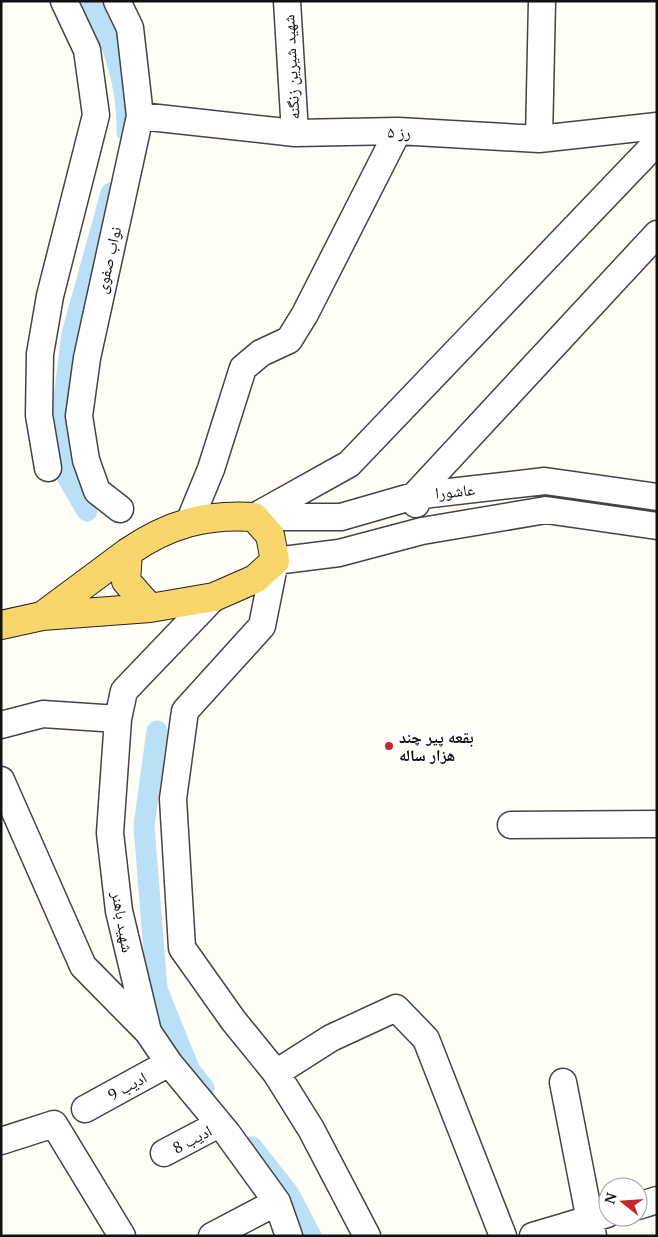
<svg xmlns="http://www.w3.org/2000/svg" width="658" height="1237" viewBox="0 0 658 1237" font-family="'PT Serif','Noto Naskh Arabic',serif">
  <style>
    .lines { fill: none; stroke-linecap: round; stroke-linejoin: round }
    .canal { stroke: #b9e0f7; stroke-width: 21 }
    .minor-casing { stroke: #444; stroke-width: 29 }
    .major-casing { stroke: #222; stroke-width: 30 }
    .minor { stroke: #fff; stroke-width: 26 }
    .major { stroke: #f9d66b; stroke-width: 28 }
    .poi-dot { fill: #c4262e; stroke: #fff; stroke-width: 2 }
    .labels { text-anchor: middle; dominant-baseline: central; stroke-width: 5; stroke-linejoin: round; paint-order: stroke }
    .street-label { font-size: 16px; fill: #111; stroke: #fff }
    .poi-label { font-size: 16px; font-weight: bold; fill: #111; stroke: #fff; text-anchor: start }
  </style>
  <rect width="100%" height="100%" fill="#fffdf5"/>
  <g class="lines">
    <!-- canal -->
    <path class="canal" d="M 89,1 C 114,37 128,89 127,132
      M 87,511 L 66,475 L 62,413 L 72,334 L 111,193
      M 157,731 L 144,826 L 157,989 L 190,1071 L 204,1088
      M 252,1147 L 289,1194 L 311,1236"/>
    <!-- minor casing -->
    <g class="minor-casing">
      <path id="minor" d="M 117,1 L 130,28 L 140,116 L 87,358 L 79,416 L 86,460 L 97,491 L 120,509
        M 287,1 L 295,133
        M 140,116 L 295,133 L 398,131 L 539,139 L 657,126
        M 539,139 L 542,1
        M 48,468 L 39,415 L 40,354 L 50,296 L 96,115 L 87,50 L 64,1
        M 416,504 L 414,496 L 657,234
        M 254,517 L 349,464 L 657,142
        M 258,517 L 341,517 L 414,496 L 545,481 L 657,497
        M 190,520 L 211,469 L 243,368 L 261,353 L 289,340 L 305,314 L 398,131
        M 214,597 L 124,691 L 118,719 L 110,833 L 119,911 L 148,1032 L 169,1063 L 227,1133 L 277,1202 L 289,1236
        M 1,725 L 43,714 L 118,719
        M 1,780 L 83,966 L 147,1031
        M 511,825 L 657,824
        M 276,1073 L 311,1129 L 367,1236
        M 563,1082 L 593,1236
        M 85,1109 L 169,1063
        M 1,1141 L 54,1124 L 122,1236
        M 164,1153 L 219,1124
        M 638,1206 L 657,1200
        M 212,1236 L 277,1202
        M 503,1236 L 426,1039 L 396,1008 L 331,1038 L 276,1073 L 233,1020 L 182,948 L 173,799 L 185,711 L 262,626 L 275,561 L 339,553 L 422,531 L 546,510 L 657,526
        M 533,1236 L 607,1214"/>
    </g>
    <!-- major casing -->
    <g class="major-casing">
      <path id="major" d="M 128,552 L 42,616 L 150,608 L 214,597 L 255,579 L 275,561 L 270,535 L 254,517 C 205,514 169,524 128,552 L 126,581 L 150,608
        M 1,625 L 42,616"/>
    </g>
    <!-- minor -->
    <use href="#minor" class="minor"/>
    <!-- major -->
    <use href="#major" class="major"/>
  </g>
  <!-- markers -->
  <circle class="poi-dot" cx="389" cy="746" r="5"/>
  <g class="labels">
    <!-- street labels -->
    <g class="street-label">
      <text transform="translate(291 67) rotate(-93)">شهید شیرین زنگنه</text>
      <text transform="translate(399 132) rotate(1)">رز ۵</text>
      <text transform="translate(108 260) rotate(-77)">نواب صفوی</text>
      <text transform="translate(455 491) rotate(-6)">عاشورا</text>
      <text transform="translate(123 922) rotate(80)">شهید باهنر</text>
      <text transform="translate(127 1086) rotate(-29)">ادیب 9</text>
      <text transform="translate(192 1139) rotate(-28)">ادیب 8</text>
    </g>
    <!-- poi labels -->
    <g class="poi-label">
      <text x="399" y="737">بقعه پیر چند<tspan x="399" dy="18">هزار ساله</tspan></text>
    </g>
  </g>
  <!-- border -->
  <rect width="658" height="1237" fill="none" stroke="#111111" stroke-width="5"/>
  <!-- north arrow -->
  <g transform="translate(623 1202) rotate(287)"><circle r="24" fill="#ffffff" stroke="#a0a0a0"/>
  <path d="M0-4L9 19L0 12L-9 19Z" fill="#c4262e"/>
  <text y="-8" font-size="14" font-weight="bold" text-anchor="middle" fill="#111111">N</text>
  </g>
</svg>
